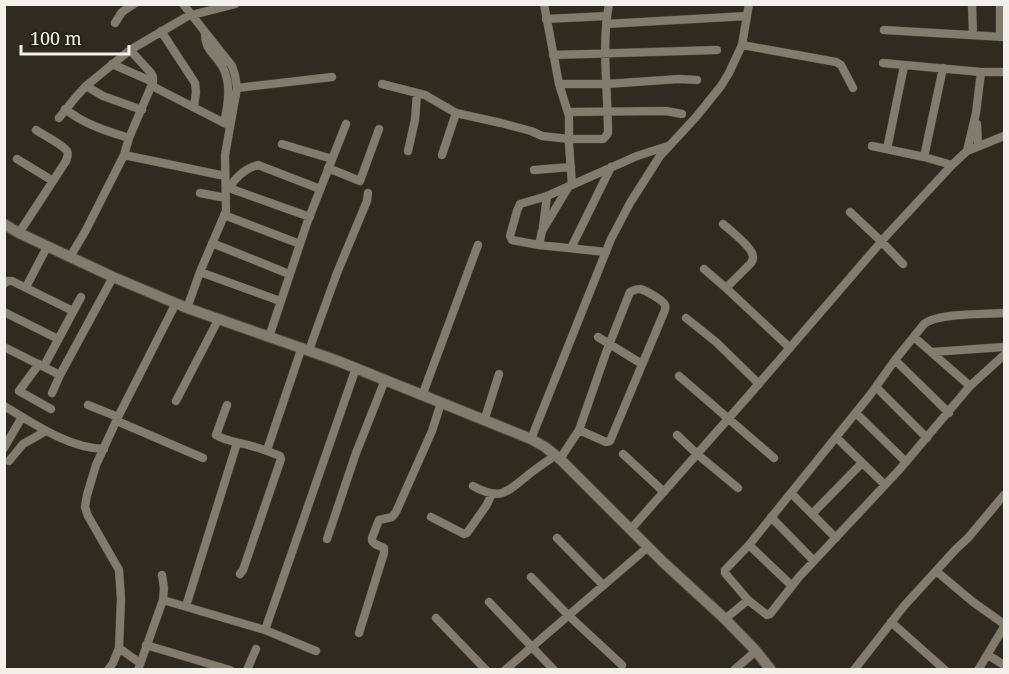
<svg xmlns="http://www.w3.org/2000/svg" width="1009" height="674" viewBox="0 0 1009 674" font-family="'Noto Serif',serif">
  <style>
    .lines { fill: none; stroke-linecap: round; stroke-linejoin: round }
    .street-casing { stroke: #4d4940; stroke-width: 9 }
    .secondary-casing { stroke: #4d4940; stroke-width: 12 }
    .street { stroke: #827c70; stroke-width: 8 }
    .secondary { stroke: #827c70; stroke-width: 10 }
  </style>
  <rect width="100%" height="100%" fill="#302b21"/>
  <g class="lines">
    <!-- street casing -->
    <g class="street-casing">
      <path id="street" d="M 183,4 L 232,66 L 235,75 L 237,88 L 225,155 L 226,211 L 200,272 L 187,308
        M 544,4 L 559,84 L 569,116 L 569,144 L 572,185
        M 972,4 L 973,35
        M 1000,4 L 1000,37
        M 546,19 L 607,16
        M 115,23 L 122,12 L 134,4
        M 606,24 L 747,16
        M 884,30 L 1004,37
        M 161,31 L 195,83 L 196,92 L 194,107
        M 205,32 C 204,49 214,53 222,66 C 232,83 228,105 224,123
        M 742,45 L 836,62 L 841,65 L 853,88
        M 553,55 L 717,50
        M 883,63 L 981,72 L 1004,72
        M 112,64 L 153,82
        M 382,84 L 425,95 L 456,113 L 501,123 L 531,131 L 542,136 L 569,139 L 603,139 L 606,136 L 608,133 C 608,90 601,46 609,4
        M 559,84 L 607,84 L 679,79 L 697,80
        M 86,86 L 103,96 L 142,110
        M 152,86 L 228,125
        M 237,88 L 332,77
        M 65,109 C 84,124 106,131 129,138
        M 568,112 L 666,111 L 682,114
        M 59,118 L 75,98 L 86,86 L 130,50 L 188,16 L 235,4
        M 977,124 L 978,146
        M 282,144 L 332,159
        M 872,146 L 924,157 L 952,165
        M 887,149 L 904,66
        M 408,151 L 415,120 L 417,93
        M 967,151 L 976,113 L 981,72
        M 124,155 L 225,176
        M 442,155 L 456,113
        M 924,157 L 943,68
        M 17,159 L 53,181
        M 328,168 L 360,181 L 379,129
        M 534,170 L 571,167
        M 226,187 L 229,188 C 236,177 246,168 258,165 L 320,189
        M 229,188 L 310,217
        M 200,193 L 226,198
        M 850,212 L 882,242 L 903,264
        M 224,215 L 300,244
        M 723,224 C 730,230 749,245 752,253 C 754,258 753,259 751,263 L 726,288
        M 543,227 L 547,196
        M 19,233 L 66,161 C 67,157 69,155 67,151 C 62,144 43,135 36,130
        M 212,243 L 289,274
        M 539,245 L 542,231 L 569,186
        M 571,248 L 611,167
        M 606,252 L 539,245 L 512,240 L 510,236 L 517,211 L 520,204 L 547,196 L 637,156 L 668,146
        M 70,257 L 86,230 L 124,155 L 129,138 L 153,82 L 153,77 L 151,73 L 130,50
        M 704,269 L 726,288 L 790,348
        M 200,272 L 280,301
        M 4,284 L 7,281 L 12,281 L 73,311
        M 26,287 L 47,247
        M 4,312 L 58,339
        M 1004,313 C 986,314 938,313 924,324 L 895,360 L 870,395 L 749,545 L 725,570 L 725,573 L 748,600 L 767,615 L 770,614 L 799,577 L 899,470 L 970,386 L 1004,355
        M 686,318 L 716,342 L 759,384
        M 269,337 L 307,223 L 346,124
        M 598,337 L 642,364
        M 914,337 L 970,386
        M 4,347 L 60,375
        M 309,350 L 337,273 L 367,201 L 368,193
        M 932,352 L 1004,347
        M 895,360 L 949,413
        M 39,364 L 19,391 L 51,409
        M 44,366 L 81,297
        M 679,376 L 774,458
        M 876,387 L 927,438
        M 52,393 L 60,375 L 113,277
        M 422,396 L 478,245
        M 176,401 L 218,320
        M 88,405 L 118,417
        M 227,405 L 216,435 C 225,441 238,442 248,445 C 260,448 270,452 280,456 L 281,459 L 243,570 L 240,574
        M 4,406 C 35,424 68,448 104,449
        M 856,413 L 906,462
        M 117,421 L 203,458
        M 484,421 L 499,374
        M 677,435 L 697,454 L 738,488
        M 836,437 L 885,485
        M 531,439 L 611,239 L 630,203 L 660,156 L 696,117 L 721,86 L 729,73 L 742,45 L 749,4
        M 4,448 L 22,417
        M 267,450 L 302,347
        M 623,454 L 664,492
        M 560,459 L 579,430 L 607,350 L 630,292 C 634,290 635,289 640,289 C 645,290 663,300 665,305 C 666,306 665,308 665,310 L 610,441 L 606,442 L 579,430
        M 9,461 L 23,444 L 46,431
        M 473,486 C 500,501 506,493 528,475 C 537,468 546,462 556,455
        M 791,493 L 836,538
        M 812,514 L 862,463
        M 431,517 L 464,534 L 467,533 L 486,506 L 492,494
        M 771,517 L 814,561
        M 631,529 L 750,394 L 887,235 L 952,165 L 967,151 L 1004,136
        M 557,538 L 603,585
        M 327,539 L 356,453 L 385,380
        M 749,545 L 792,586
        M 936,571 L 973,602 L 1004,624
        M 531,577 L 568,615 L 622,665
        M 163,600 L 265,630 L 316,651
        M 489,602 L 554,670
        M 186,606 L 237,443
        M 436,618 L 486,670
        M 725,619 L 748,600
        M 891,622 L 945,670
        M 265,630 L 356,368
        M 359,633 L 384,553 L 384,548 L 375,544 L 372,541 L 372,538 L 379,520 L 392,517 L 396,512 L 432,431 L 441,403
        M 146,645 L 230,670
        M 988,655 L 1004,665
        M 140,663 L 119,648 L 121,599 L 119,570 L 88,516 L 85,507 L 87,495 L 96,465 L 118,417 L 176,303
        M 108,670 L 113,663 L 119,648
        M 138,670 L 163,600 L 164,588 L 162,575
        M 247,670 L 256,649
        M 505,670 L 648,547
        M 734,670 L 756,651
        M 854,670 L 904,606 L 956,549 L 968,538 L 1004,495
        M 978,670 L 1004,627"/>
    </g>
    <!-- secondary casing -->
    <g class="secondary-casing">
      <path id="secondary" d="M 4,224 L 19,233 L 113,277 L 187,308 L 338,361 L 531,439 L 545,447 L 560,459 L 663,562 L 725,619 L 756,651 L 771,670"/>
    </g>
    <!-- street -->
    <use href="#street" class="street"/>
    <!-- secondary -->
    <use href="#secondary" class="secondary"/>
  </g>
  <!-- border -->
  <rect width="1009" height="674" fill="none" stroke="#f3f0e9" stroke-width="12"/>
  <!-- scale -->
  <path d="M21 45v9h108v-9" fill="none" stroke="#f3f0e9" stroke-width="3"/>
  <text x="30" y="45" font-size="18" fill="#f3f0e9" stroke="#272218" stroke-width="4.5" paint-order="stroke">100 m</text>
</svg>
